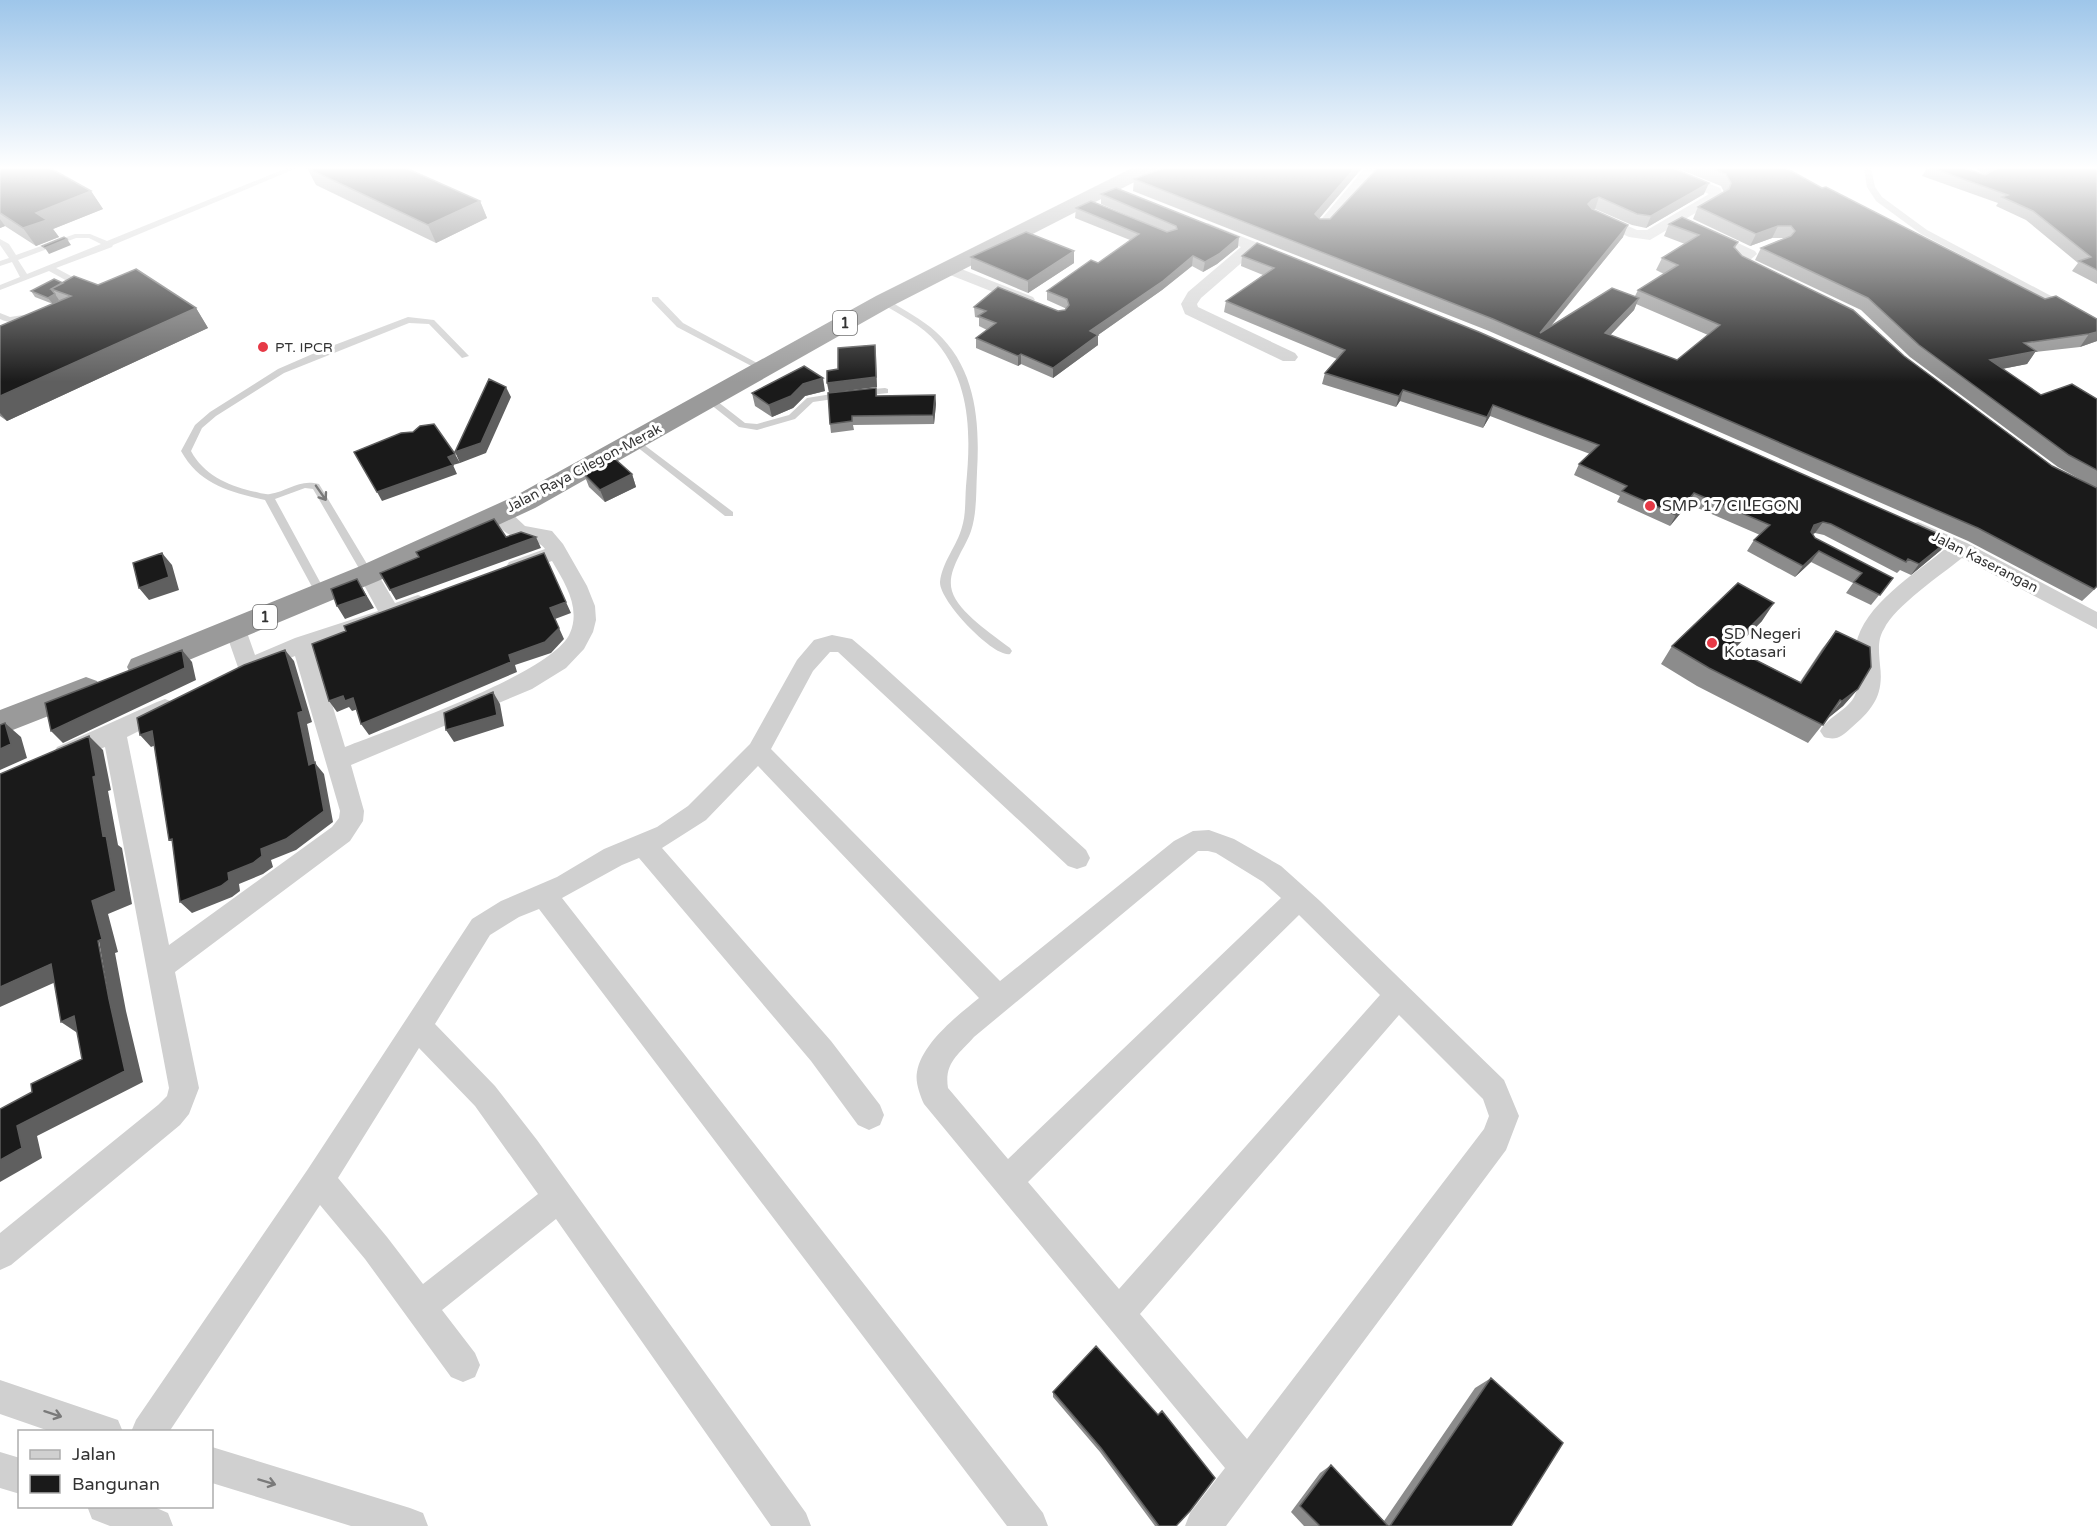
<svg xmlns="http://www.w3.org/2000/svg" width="2097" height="1526" viewBox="0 0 2097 1526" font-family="'Varela Round',sans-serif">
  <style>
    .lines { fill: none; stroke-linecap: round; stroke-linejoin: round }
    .lane { fill: #d0d0d0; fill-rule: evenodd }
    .street { fill: #d0d0d0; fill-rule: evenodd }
    .highway { fill: #9a9a9a; fill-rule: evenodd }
    .wall { fill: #8c8c8c; fill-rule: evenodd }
    .shaded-wall { fill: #5f5f5f }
    .building { fill: #1a1a1a; stroke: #5f5f5f; stroke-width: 1.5 }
    .oneway { stroke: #7a7a7a }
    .poi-dot { fill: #e63946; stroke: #fff; stroke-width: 2 }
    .labels { text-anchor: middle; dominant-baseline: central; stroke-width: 6; stroke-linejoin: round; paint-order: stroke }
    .far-poi-label { font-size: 14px; fill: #333; stroke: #fff; text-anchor: start }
    .far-street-label { font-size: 14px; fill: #333; stroke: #fff }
    .shield { fill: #fff; stroke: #707070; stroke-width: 1.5 }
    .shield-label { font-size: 15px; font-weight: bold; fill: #333 }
    .poi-label { font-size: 16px; fill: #333; stroke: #fff; text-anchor: start }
  </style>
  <rect width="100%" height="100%" fill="#fff"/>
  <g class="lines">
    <!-- lane -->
    <path class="lane" d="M 287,168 L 297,168 L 113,245 L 112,247 L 56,268 L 86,284 L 86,288 L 80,288 L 49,271 L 0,290 L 0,285 L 20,277 L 12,262 L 0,266 L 0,261 L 9,258 L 0,245 L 0,239 L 9,244 L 16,255 L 75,234 L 90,234 L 107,241 ZM 76,238 L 89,238 L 101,244 L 27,274 L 18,260 Z
      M 1864,168 L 1871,168 L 1875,187 L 1882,197 L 1927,230 L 2068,305 L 2061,307 L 1921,234 L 1876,201 L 1867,187 Z
      M 652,297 L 658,297 L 683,323 L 768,369 L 761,371 L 677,327 L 652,301 Z
      M 881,299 L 887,299 C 903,310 922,319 936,332 C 976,368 980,422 977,472 C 976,491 977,513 971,531 C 965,549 946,571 952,591 C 958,612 993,635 1010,648 L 1012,651 L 1010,654 C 994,658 939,601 940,582 C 942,562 957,546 962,527 C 966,514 965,500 966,486 C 971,435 971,384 937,343 C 922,325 900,315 881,303 Z
      M 0,313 L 10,317 L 30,314 L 34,317 C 25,323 10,324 0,319 Z
      M 408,317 L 434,320 L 469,356 L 462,358 L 429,324 L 409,323 L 284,373 L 216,416 L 202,428 L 191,451 C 203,474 227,485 251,491 C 257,492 264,495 270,494 C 289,491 298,479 319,484 L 373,574 L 372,577 L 364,577 L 313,489 L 305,488 L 275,499 L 326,593 L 321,597 L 317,596 L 265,500 C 230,492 200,485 181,451 L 195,425 L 210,412 L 278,369 L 324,349 Z
      M 885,388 L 888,389 L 888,393 L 861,396 L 857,393 L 861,390 Z
      M 844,392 L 848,395 L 847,397 L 813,402 L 795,419 L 757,430 L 739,427 L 705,400 L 710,397 L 713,398 L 745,423 L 757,424 L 789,415 L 807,398 Z
      M 635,438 L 733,512 L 733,516 L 725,516 L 632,443 L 632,439 Z"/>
    <!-- street -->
    <path class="street" d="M 1365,168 L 1379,168 L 1371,181 L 1328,229 L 1318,229 L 1315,226 L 1318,223 Z
      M 1651,168 L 1670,168 L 1720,188 L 1724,196 L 1650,240 L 1629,237 L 1591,220 L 1588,217 L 1591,214 L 1596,212 L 1637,230 L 1647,230 L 1709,194 L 1653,171 Z
      M 1208,223 L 1290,256 L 1292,259 L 1284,264 L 1254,252 L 1201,298 L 1197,304 L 1198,307 L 1295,353 L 1298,357 L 1295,361 L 1283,361 L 1185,314 L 1181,304 L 1188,292 L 1241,247 L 1203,231 L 1200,228 L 1203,225 Z
      M 1708,229 L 1755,251 L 1757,254 L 1750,260 L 1769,272 L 1767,275 L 1755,275 L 1732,263 L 1730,260 L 1737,254 L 1703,237 L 1700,234 L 1703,231 Z
      M 946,263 L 1033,297 L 1035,300 L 1027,305 L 1021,303 L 940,271 L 938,268 Z
      M 500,507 L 507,509 L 525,526 L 552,531 L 563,544 L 587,586 L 595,606 L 596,620 L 593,632 L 584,649 L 566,668 L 532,689 L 351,765 L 364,811 L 363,821 L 350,841 L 175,972 L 199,1088 L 189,1114 L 180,1125 L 11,1265 L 0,1270 L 0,1233 L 158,1105 L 167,1096 L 169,1088 L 105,747 L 65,763 L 57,761 L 53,754 L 57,747 L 157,702 L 165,699 L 173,702 L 177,708 L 173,714 L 127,737 L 169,945 L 332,827 L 339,818 L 340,811 L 295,656 L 248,675 L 240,673 L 225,630 L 228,624 L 236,622 L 244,624 L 255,655 L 295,638 L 378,611 L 358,574 L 361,569 L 368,567 L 375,569 L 395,603 L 418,595 L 426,598 L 429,603 L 426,608 L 387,620 L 385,623 L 315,648 L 345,747 C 390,729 554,673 570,633 C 581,608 565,583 552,561 L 516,574 L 509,572 L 506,567 L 509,562 L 545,549 C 538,538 522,542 510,535 C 502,531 495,522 490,514 L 493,509 Z
      M 1918,522 L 1967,543 L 2097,612 L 2097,629 L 1962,558 C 1941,575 1895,606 1884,629 C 1877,640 1879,652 1880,665 C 1884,695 1873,709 1851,728 C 1842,736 1837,741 1824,737 L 1820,731 C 1828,716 1849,710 1855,695 C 1862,679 1854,662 1856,645 C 1863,605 1915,574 1945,549 L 1911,534 L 1908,529 L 1911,524 Z
      M 832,635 L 852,639 L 872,656 L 1086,850 L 1090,858 L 1086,866 L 1077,869 L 1068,866 L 838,652 L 830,652 L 813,671 L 771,749 L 1000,981 L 1174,841 L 1193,831 L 1209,830 L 1234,839 L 1281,866 L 1320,901 L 1504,1080 L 1519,1116 L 1506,1150 L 1226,1526 L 1185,1526 L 1190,1513 L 1225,1468 L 924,1104 C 920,1095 915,1082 917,1072 C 922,1043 957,1016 979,998 L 758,766 L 706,820 L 662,848 L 831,1041 L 880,1105 L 884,1115 L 880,1125 L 869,1130 L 858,1125 L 811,1061 L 639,858 L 622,865 L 562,898 L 1043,1513 L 1048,1526 L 1007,1526 L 539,909 L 519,917 L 490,935 L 435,1024 L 495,1086 L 537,1140 L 806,1513 L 811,1526 L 771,1526 L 556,1219 L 442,1310 L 475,1353 L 480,1365 L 475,1377 L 463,1382 L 451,1377 L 365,1259 L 320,1205 L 169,1432 L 131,1432 L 136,1420 L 308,1169 L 472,919 L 501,901 L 557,877 L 604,849 L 657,827 L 688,806 L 750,744 L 797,660 L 814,640 ZM 1198,851 L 1208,851 L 1216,853 L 1263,882 L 1281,898 L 1008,1159 L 948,1088 C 944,1063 958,1055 974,1037 ZM 1299,915 L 1380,995 L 1119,1289 L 1028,1182 ZM 1399,1015 L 1483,1099 L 1489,1116 L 1484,1129 L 1247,1439 L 1140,1314 ZM 419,1048 L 475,1106 L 538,1194 L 423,1284 L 387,1237 L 338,1178 Z
      M 0,1380 L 118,1420 L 123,1432 L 52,1432 L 0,1414 Z
      M 212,1447 L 410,1508 L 423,1513 L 428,1526 L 351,1526 L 212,1483 Z
      M 0,1452 L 20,1458 L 20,1494 L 0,1488 Z
      M 87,1506 L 152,1506 L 168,1513 L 173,1526 L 110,1526 L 92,1519 Z"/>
    <!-- highway -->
    <path class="highway" d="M 1132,168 L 1157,168 L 1154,172 L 892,306 L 535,508 L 378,581 L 153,675 L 142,678 L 131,675 L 127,667 L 131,659 L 358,567 L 515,496 L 876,296 Z
      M 86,677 L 97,681 L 102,689 L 97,697 L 0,735 L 0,710 Z"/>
  </g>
  <!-- wall -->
  <path class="wall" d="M 0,168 L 91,191 L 103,209 L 53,229 L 59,237 L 36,246 L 5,226 L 0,228 Z
    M 307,168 L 480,201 L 487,218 L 436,243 L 316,185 Z
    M 1163,168 L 1362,168 L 1319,218 L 1320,219 L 1330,219 L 1375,171 L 1704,194 L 1646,228 L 1632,225 L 1595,209 L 1593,209 L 1623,237 L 1551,326 L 1635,296 L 1638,290 L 1664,274 L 1656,270 L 1662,258 L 1685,244 L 1664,236 L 1669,224 L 1738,242 L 1735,248 L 1742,256 L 1904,356 L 2052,466 L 2087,483 L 2058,467 L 1910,357 L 1861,310 L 1755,260 L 1761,248 L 1784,238 L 1772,238 L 1750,246 L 1693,219 L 1698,207 L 1724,192 L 1721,186 L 1676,168 L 1786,168 L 1822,188 L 2045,299 L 2097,319 L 2097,341 L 2080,347 L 2035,352 L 2027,364 L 2002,369 L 2041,395 L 2097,399 L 2097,587 L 2082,601 L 1968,541 L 1489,331 L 1133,191 L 1134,179 ZM 1636,304 L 1708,335 L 1677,360 L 1610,335 L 1634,310 Z
    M 1927,168 L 1964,168 L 1983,174 L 1975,168 L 2097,168 L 2097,284 L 2072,271 L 2078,263 L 2026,220 L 1996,206 L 1998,203 L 1922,176 Z
    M 1101,194 L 1238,247 L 1217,264 L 1203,272 L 1192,266 L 1162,290 L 1098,335 L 1098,345 L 1053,378 L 1021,364 L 1018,366 L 976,348 L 976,338 L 987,330 L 979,326 L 979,318 L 975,317 L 974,307 L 1058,311 L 1065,310 L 1067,309 L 1047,300 L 1047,291 L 1098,263 L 1130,240 L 1075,218 L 1076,208 L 1166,232 L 1101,204 Z
    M 1257,243 L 1941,550 L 1911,575 L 1900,570 L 1897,573 L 1824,535 L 1815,533 L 1813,534 L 1815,538 L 1893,578 L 1871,605 L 1846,593 L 1853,583 L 1811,562 L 1795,577 L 1747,551 L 1754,540 L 1760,535 L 1707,512 L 1688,504 L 1670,526 L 1617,502 L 1620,496 L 1574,475 L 1579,464 L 1590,454 L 1490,416 L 1483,428 L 1400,401 L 1396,407 L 1322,384 L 1325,373 L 1337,359 L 1224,312 L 1226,301 L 1263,275 L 1241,266 L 1242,256 Z
    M 1074,251 L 1074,263 L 1028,293 L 971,269 L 971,257 Z
    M 63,283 L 98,285 L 196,308 L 208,328 L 7,421 L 0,416 L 0,326 L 53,304 L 35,297 L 31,291 Z
    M 876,388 L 877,396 L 935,395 L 936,404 L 934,424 L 853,425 L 854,430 L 831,433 L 830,424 Z
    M 825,391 L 805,396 L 793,408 L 772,417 L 755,406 L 752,393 Z
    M 584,474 L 632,474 L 636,487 L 605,502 L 589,487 Z
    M 1762,621 L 1734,649 L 1800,682 L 1822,649 L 1836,631 L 1858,689 L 1843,706 L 1827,719 L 1808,743 L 1697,686 L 1661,664 L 1672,646 Z
    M 1491,1378 L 1511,1526 L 1304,1526 L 1291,1512 L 1320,1473 L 1331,1465 L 1384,1521 L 1475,1388 Z
    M 1053,1392 L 1176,1526 L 1155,1526 L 1100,1452 L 1053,1397 Z"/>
  <!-- shaded-wall -->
  <path class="shaded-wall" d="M 1355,168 L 1362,168 L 1313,226 L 1315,214 Z
    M 1709,183 L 1704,194 L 1646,228 L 1651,216 Z
    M 91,191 L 103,209 L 53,229 L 59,237 L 36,246 L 23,228 L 36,213 Z
    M 1599,197 L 1595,209 L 1587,211 L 1588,204 L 1592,200 Z
    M 480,201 L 487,218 L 436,243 L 428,225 Z
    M 0,219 L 5,226 L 0,228 Z
    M 1628,225 L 1623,237 L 1540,339 L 1540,333 Z
    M 1778,226 L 1772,238 L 1750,246 L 1756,234 Z
    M 1239,237 L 1238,247 L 1217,264 L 1203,272 L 1205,262 Z
    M 67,239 L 71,245 L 49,254 L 45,248 Z
    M 1074,251 L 1074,263 L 1028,293 L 1028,281 Z
    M 1193,256 L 1192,266 L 1162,290 L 1098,335 L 1098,345 L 1053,378 L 1053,368 L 1090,331 Z
    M 55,294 L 59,300 L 53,304 L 48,298 Z
    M 1639,298 L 1634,310 L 1600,346 L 1605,333 Z
    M 196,308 L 208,328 L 7,421 L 0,413 L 0,396 Z
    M 2097,332 L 2097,341 L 2080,347 L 2089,334 Z
    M 875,345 L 876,356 L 877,387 L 829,393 L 827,383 Z
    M 2036,351 L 2027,364 L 1981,373 L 1990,360 Z
    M 1021,354 L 1021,364 L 1018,366 L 1018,356 Z
    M 823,378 L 825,391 L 805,396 L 793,408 L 772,417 L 769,405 L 803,384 Z
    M 506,387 L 511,397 L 486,453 L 460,463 L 455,452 Z
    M 1403,390 L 1400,401 L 1396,407 L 1399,396 Z
    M 935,395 L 936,404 L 934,424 L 933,415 Z
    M 1493,405 L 1490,416 L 1483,428 L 1487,417 Z
    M 455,454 L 460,463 L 453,465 L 457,474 L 382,501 L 377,492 Z
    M 632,474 L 636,487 L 605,502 L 600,490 Z
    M 1694,493 L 1688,504 L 1670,526 L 1676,515 Z
    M 1823,522 L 1815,533 L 1807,536 L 1814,525 Z
    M 536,537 L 541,548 L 396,600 L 390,590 Z
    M 1950,539 L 1941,550 L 1911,575 L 1919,564 Z
    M 1819,551 L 1811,562 L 1795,577 L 1803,566 Z
    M 162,553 L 172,565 L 179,590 L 149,600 L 139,588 Z
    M 357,579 L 374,608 L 345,619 L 337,606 Z
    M 566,602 L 571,613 L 555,619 L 564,639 L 551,653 L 515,665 L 517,672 L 369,735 L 361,724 L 509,655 L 550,608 Z
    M 1774,603 L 1762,621 L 1718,665 L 1730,647 Z
    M 182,650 L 192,662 L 196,680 L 63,743 L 51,731 Z
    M 285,650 L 294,661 L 312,722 L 307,724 L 315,763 L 324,774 L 333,822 L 296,850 L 271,860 L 273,867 L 263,874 L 239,884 L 240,891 L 232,897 L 192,913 L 180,902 L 228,873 L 261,849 L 309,765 Z
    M 1858,689 L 1843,706 L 1827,719 L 1842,701 Z
    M 493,692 L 500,704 L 504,726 L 454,742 L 446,730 Z
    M 343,696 L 353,698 L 361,708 L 352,711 L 349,707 L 337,712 L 329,701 Z
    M 5,723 L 21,737 L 27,758 L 0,770 L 0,749 Z
    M 152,731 L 163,742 L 151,747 L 140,735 Z
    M 89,736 L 103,750 L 111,790 L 108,791 L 118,845 L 122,848 L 132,904 L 108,914 L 118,952 L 115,953 L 126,1011 L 143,1082 L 37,1136 L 42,1158 L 0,1182 L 0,1160 L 17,1126 L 125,1071 L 109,999 L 92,901 L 103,836 L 93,777 Z
    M 51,964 L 69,976 L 0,1007 L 0,987 Z
    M 74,1016 L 79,1034 L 61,1022 Z"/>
  <!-- building -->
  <path class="building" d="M 0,168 L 50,168 L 91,191 L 36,213 L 47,220 L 23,228 L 0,213 Z
    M 307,168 L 406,168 L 480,201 L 428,225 Z
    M 1163,168 L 1355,168 L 1315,214 L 1320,219 L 1330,219 L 1375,171 L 1377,168 L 1673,168 L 1709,183 L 1651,216 L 1637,214 L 1599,197 L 1592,200 L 1588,204 L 1592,209 L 1628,225 L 1540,333 L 1612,288 L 1639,298 L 1605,333 L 1677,360 L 1720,325 L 1638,290 L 1678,265 L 1662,258 L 1699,235 L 1669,224 L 1682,217 L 1738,242 L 1734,247 L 1742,256 L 1853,310 L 1904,356 L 2052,466 L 2097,488 L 2097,586 L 2094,589 L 1978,528 L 1493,319 L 1134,179 Z
    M 1710,168 L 1786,168 L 1822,188 L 1826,187 L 2045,299 L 2056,296 L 2097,319 L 2097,332 L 2089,334 L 2024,343 L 2036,351 L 1990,360 L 2041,395 L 2072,384 L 2097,399 L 2097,470 L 2069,455 L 1919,345 L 1868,298 L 1761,248 L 1791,236 L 1795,231 L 1791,226 L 1778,226 L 1756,234 L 1698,207 L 1729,189 L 1731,183 L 1726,174 Z
    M 1932,168 L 1964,168 L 1985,175 L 1995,169 L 1993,168 L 2097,168 L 2097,270 L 2079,261 L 2091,257 L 2033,211 L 2002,197 L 2008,195 Z
    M 1116,188 L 1239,237 L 1219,254 L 1205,262 L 1193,256 L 1163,281 L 1090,331 L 1098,335 L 1053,368 L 1021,354 L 1018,356 L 976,338 L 996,323 L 978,316 L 986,311 L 974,307 L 998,287 L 1058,311 L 1065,310 L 1069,305 L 1067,299 L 1047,291 L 1091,260 L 1098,263 L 1139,234 L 1076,208 L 1091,201 L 1167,232 L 1177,229 L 1176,226 L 1101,194 Z
    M 1026,232 L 1074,251 L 1028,281 L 971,257 Z
    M 64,237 L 67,239 L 45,248 L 42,246 Z
    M 1257,243 L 1479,332 L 1950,539 L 1919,564 L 1908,559 L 1906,562 L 1831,524 L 1823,522 L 1814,525 L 1811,532 L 1815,538 L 1893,578 L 1880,595 L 1854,582 L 1862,573 L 1819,551 L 1803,566 L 1754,540 L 1770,525 L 1694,493 L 1676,515 L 1622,491 L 1627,486 L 1579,464 L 1599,445 L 1493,405 L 1487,417 L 1403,390 L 1399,396 L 1325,373 L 1345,350 L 1226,301 L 1274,268 L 1242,256 Z
    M 136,269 L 196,308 L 0,396 L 0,326 L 71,296 L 51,289 L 74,276 L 98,285 Z
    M 54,279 L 63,283 L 51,289 L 55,294 L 48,298 L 31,291 Z
    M 875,345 L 876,377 L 827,383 L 827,371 L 838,369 L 838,348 Z
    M 804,366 L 823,378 L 803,384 L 791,396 L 769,405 L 752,393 Z
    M 489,379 L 506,387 L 481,443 L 455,452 Z
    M 876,388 L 876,396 L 935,395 L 933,415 L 852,416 L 852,421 L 830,424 L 828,393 Z
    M 434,424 L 455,454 L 448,457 L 453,465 L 377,492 L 354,452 L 401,433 L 413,432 L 420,426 Z
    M 615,459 L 632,474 L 600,490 L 584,474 Z
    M 494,519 L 506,537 L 521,532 L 536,537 L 390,590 L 380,573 L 419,557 L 416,552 Z
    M 162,553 L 169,577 L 139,588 L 133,563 Z
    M 544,553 L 566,602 L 550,608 L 559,628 L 545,642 L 509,655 L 511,662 L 361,724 L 353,698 L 345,701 L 343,696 L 329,701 L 312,644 L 346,631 L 344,626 Z
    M 357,579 L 366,596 L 337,606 L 331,589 Z
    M 1738,583 L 1774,603 L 1730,647 L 1801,683 L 1836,631 L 1870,647 L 1871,667 L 1858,689 L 1842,701 L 1840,700 L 1823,725 L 1709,668 L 1672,646 Z
    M 182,650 L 185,668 L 51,731 L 45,703 Z
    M 285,650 L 303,711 L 298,713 L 309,765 L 315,762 L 324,811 L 286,839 L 261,849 L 262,856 L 253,863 L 228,873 L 229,880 L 221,886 L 180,902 L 172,839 L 169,840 L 152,731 L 140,735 L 137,718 L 244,665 Z
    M 493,692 L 497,715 L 446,730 L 444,713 Z
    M 5,723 L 11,744 L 0,749 L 0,725 Z
    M 89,736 L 96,776 L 93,777 L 103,836 L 106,835 L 116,891 L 92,901 L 102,939 L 98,941 L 109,999 L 125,1071 L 17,1126 L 22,1148 L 0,1160 L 0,1109 L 32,1092 L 31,1084 L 82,1059 L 74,1016 L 61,1022 L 51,964 L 0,987 L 0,774 Z
    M 1096,1346 L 1158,1415 L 1162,1411 L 1215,1478 L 1190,1511 L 1176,1526 L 1159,1526 L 1101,1448 L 1053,1392 Z
    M 1491,1378 L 1563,1443 L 1511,1526 L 1390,1526 Z
    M 1331,1465 L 1388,1526 L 1320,1526 L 1300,1506 Z"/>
  <!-- one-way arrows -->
  <defs><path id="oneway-shaft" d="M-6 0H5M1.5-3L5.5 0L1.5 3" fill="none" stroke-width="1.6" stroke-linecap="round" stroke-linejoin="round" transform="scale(1.5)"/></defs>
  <g class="oneway">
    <use href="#oneway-shaft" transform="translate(321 493) rotate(55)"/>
    <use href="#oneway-shaft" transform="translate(53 1414) rotate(18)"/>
    <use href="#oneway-shaft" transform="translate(267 1482) rotate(17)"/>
  </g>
  <!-- sky -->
  <linearGradient id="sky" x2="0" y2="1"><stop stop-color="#9ec6ea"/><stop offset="0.44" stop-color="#fff"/><stop offset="1" stop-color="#fff" stop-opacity="0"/></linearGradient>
  <rect width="2097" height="382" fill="url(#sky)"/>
  <!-- markers -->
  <g class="poi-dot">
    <circle cx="263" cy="347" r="6"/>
    <circle cx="1650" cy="506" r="6"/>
    <circle cx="1712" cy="643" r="6"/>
  </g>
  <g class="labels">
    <!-- far-poi labels -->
    <g class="far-poi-label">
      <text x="275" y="347">PT. IPCR</text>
    </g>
    <!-- far-street labels -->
    <g class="far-street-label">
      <text transform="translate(584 468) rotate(-28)">Jalan Raya Cilegon-Merak</text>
      <text transform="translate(1985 562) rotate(27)">Jalan Kaserangan</text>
    </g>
    <!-- shield labels -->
    <g class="shield">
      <rect x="833" y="311" width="24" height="24" rx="4.5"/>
      <rect x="253" y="605" width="24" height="24" rx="4.5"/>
    </g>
    <g class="shield-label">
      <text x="845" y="323">1</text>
      <text x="265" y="617">1</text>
    </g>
    <!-- poi labels -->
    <g class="poi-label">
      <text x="1662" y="506">SMP 17 CILEGON</text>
      <text x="1724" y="634">SD Negeri<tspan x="1724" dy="18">Kotasari</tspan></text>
    </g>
  </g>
  <!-- legend -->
  <rect x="18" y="1430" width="195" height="78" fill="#ffffff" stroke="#adadad" stroke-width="1.5"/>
  <rect x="30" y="1450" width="30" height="9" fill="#d0d0d0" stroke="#adadad" stroke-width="1.5"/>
  <text x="72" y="1460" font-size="18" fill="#333333">Jalan</text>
  <rect x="30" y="1475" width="30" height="18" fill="#1a1a1a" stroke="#adadad" stroke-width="1.5"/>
  <text x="72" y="1490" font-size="18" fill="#333333">Bangunan</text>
</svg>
